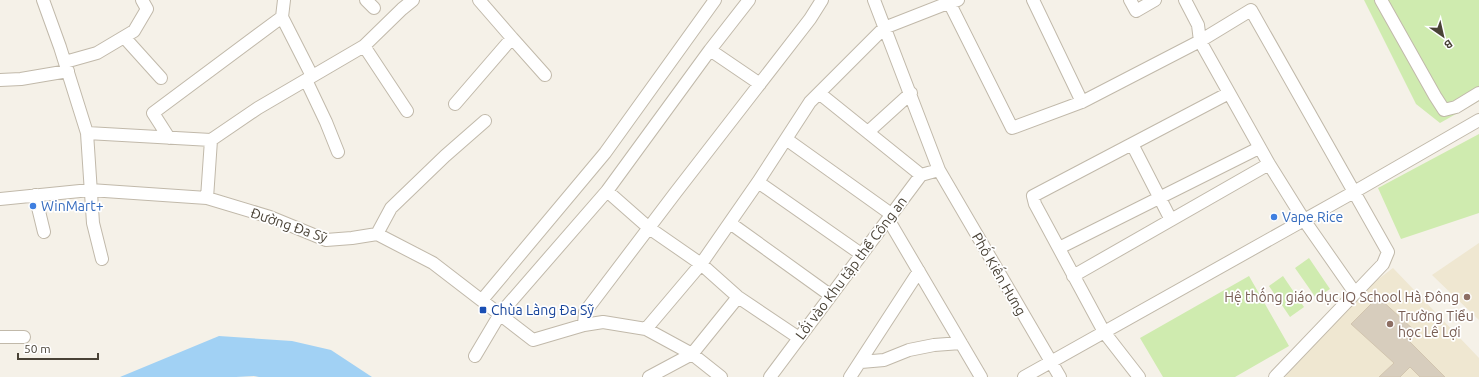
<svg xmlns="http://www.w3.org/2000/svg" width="1479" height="377" viewBox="0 0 1479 377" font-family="Ubuntu,sans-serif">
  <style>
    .education { fill: #efe7d1 }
    .green { fill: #cfebaf }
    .water { fill: #a1d1f4 }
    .building { fill: #d7cdbd; stroke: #d2c5af }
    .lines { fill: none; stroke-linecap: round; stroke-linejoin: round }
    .minor-casing { stroke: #c1b9aa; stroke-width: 14 }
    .minor { stroke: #fff; stroke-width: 12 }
    .shop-dot { fill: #3f7fe0; stroke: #fff; stroke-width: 1.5 }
    .education-dot { fill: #8d6e63; stroke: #fff; stroke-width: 1.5 }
    .transit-dot { fill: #1a4fb4; stroke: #fff; stroke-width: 1.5 }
    .labels { text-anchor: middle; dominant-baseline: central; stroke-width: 3.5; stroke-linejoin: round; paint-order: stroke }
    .shop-label { font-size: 14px; fill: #366cbe; stroke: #fff; text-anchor: start }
    .street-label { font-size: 14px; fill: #494236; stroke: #fff }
    .education-label { font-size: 14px; fill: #785e54; stroke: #fff; text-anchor: end }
    .transit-label { font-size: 14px; fill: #164399; stroke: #fff; text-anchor: start }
  </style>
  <rect width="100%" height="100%" fill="#f5f1e8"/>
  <!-- education -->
  <path class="education" d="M 1479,243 L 1479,320 L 1432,275 Z
    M 1393,268 L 1479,358 L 1479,377 L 1285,377 L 1364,290 Z"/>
  <!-- green -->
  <path class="green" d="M 1364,0 L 1479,0 L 1479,101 L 1440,123 L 1416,104 Z
    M 1479,134 L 1479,213 L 1401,239 L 1378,188 Z
    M 1309,258 L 1330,289 L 1316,298 L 1295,268 Z
    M 1249,276 L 1289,346 L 1235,377 L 1163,377 L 1140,338 Z
    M 1283,276 L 1304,307 L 1290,317 L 1269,286 Z"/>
  <!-- water -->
  <path class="water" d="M 219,336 L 292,341 L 331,350 L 372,377 L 259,377 L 254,376 L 236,377 L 120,377 Z"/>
  <!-- building -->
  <path class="building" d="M 1378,297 L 1415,331 L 1407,339 L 1445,377 L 1420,377 L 1410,367 L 1400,377 L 1379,377 L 1394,363 L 1351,324 Z"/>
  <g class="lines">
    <!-- minor casing -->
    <g class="minor-casing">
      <path id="minor" d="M 43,0 L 60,47 L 87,133 L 93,223 L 102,259
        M 284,0 L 282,17 L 312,76
        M 366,0 L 374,8
        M 874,0 L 939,170 L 1060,377
        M 948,0 L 1012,128 L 1082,102 L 1200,41 L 1251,10 L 1388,252 L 1383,264 L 1275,377
        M 1033,0 L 1082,102
        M 1130,0 L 1136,11 L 1155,0
        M 1185,0 L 1198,25 L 1200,41 L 1269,164 L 1304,220 L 1355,293
        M 1381,0 L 1435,96 L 1444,110 L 1456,107 L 1479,93
        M 124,37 L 161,78
        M 512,38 L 545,75
        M 364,46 L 407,111
        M 710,50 L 760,84
        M 65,62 L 97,53 L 134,31 L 147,9 L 142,0
        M 0,80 L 21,79 L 68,71
        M 306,80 L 326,122 L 338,152
        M 819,93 L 921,175
        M 455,104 L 512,38 L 479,0
        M 868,132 L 911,93
        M 87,133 L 211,140
        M 169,138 L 153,113 L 282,17
        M 786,139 L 891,214
        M 1132,144 L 1171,220
        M 758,182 L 861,254
        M 607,191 L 649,228 L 701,264 L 738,297 L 799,338
        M 35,195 L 44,232
        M 207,198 L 211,140 L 258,108 L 364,46 L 402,9 L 413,0
        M 0,199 L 90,190 L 207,198 L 270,217 L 326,240 L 352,238 L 377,234 L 433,263 L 533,340 L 584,325 L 603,322 L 646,329 L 692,354 L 721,377
        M 888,219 L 981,377
        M 730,223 L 830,295
        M 377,234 L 391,208 L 445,156 L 485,121
        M 1059,248 L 1259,148
        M 1073,276 L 1269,164
        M 482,300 L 605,153 L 715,0
        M 584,325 L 585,312 L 676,192 L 810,19 L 822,0
        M 646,329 L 701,264 L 758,182 L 810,102 L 884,28 L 948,3 L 958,0
        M 0,337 L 24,337
        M 475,356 L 500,314 L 607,191 L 710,50 L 749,0
        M 861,362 L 884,360 L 909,350 L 934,345 L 961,343
        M 649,377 L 692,354 L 738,297
        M 770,377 L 921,175 L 939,170
        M 850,377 L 919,271
        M 1024,377 L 1354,192 L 1479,120
        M 1139,377 L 1104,332 L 1035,204 L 1033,196 L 1229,93"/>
    </g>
    <!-- minor -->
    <use href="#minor" class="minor"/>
  </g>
  <!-- markers -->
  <g class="shop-dot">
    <circle cx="33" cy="206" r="4"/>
    <circle cx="1274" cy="217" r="4"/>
  </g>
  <g class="education-dot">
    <circle cx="1467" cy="297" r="4"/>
    <circle cx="1390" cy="324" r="4"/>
  </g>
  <rect class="transit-dot" x="479" y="306" width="8" height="8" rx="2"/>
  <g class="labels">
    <!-- shop labels -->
    <g class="shop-label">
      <text x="41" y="206">WinMart+</text>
      <text x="1282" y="217">Vape Rice</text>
    </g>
    <!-- street labels -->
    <g class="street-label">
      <text transform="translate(289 225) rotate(19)">Đường Đa Sỹ</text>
      <text transform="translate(851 268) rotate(-53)">Lối vào Khu tập thể Công an</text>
      <text transform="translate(999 274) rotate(60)">Phố Kiến Hưng</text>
    </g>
    <!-- education labels -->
    <g class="education-label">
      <text x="1459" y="297">Hệ thống giáo dục IQ School Hà Đông</text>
      <text x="1398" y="316" text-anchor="start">Trường Tiểu<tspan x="1398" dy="16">học Lê Lợi</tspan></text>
    </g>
    <!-- transit labels -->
    <g class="transit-label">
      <text x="491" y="310">Chùa Làng Đa Sỹ</text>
    </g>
  </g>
  <!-- north arrow -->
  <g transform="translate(1443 36) rotate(146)" stroke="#ffffff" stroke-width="3" paint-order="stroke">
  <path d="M0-3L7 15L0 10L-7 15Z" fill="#494236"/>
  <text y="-6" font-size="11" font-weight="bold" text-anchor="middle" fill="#494236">B</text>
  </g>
  <!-- scale -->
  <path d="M18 353v6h80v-6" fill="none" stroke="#494236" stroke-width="2"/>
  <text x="24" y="353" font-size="12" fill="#494236" stroke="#ffffff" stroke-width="3" paint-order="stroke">50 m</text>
</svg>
